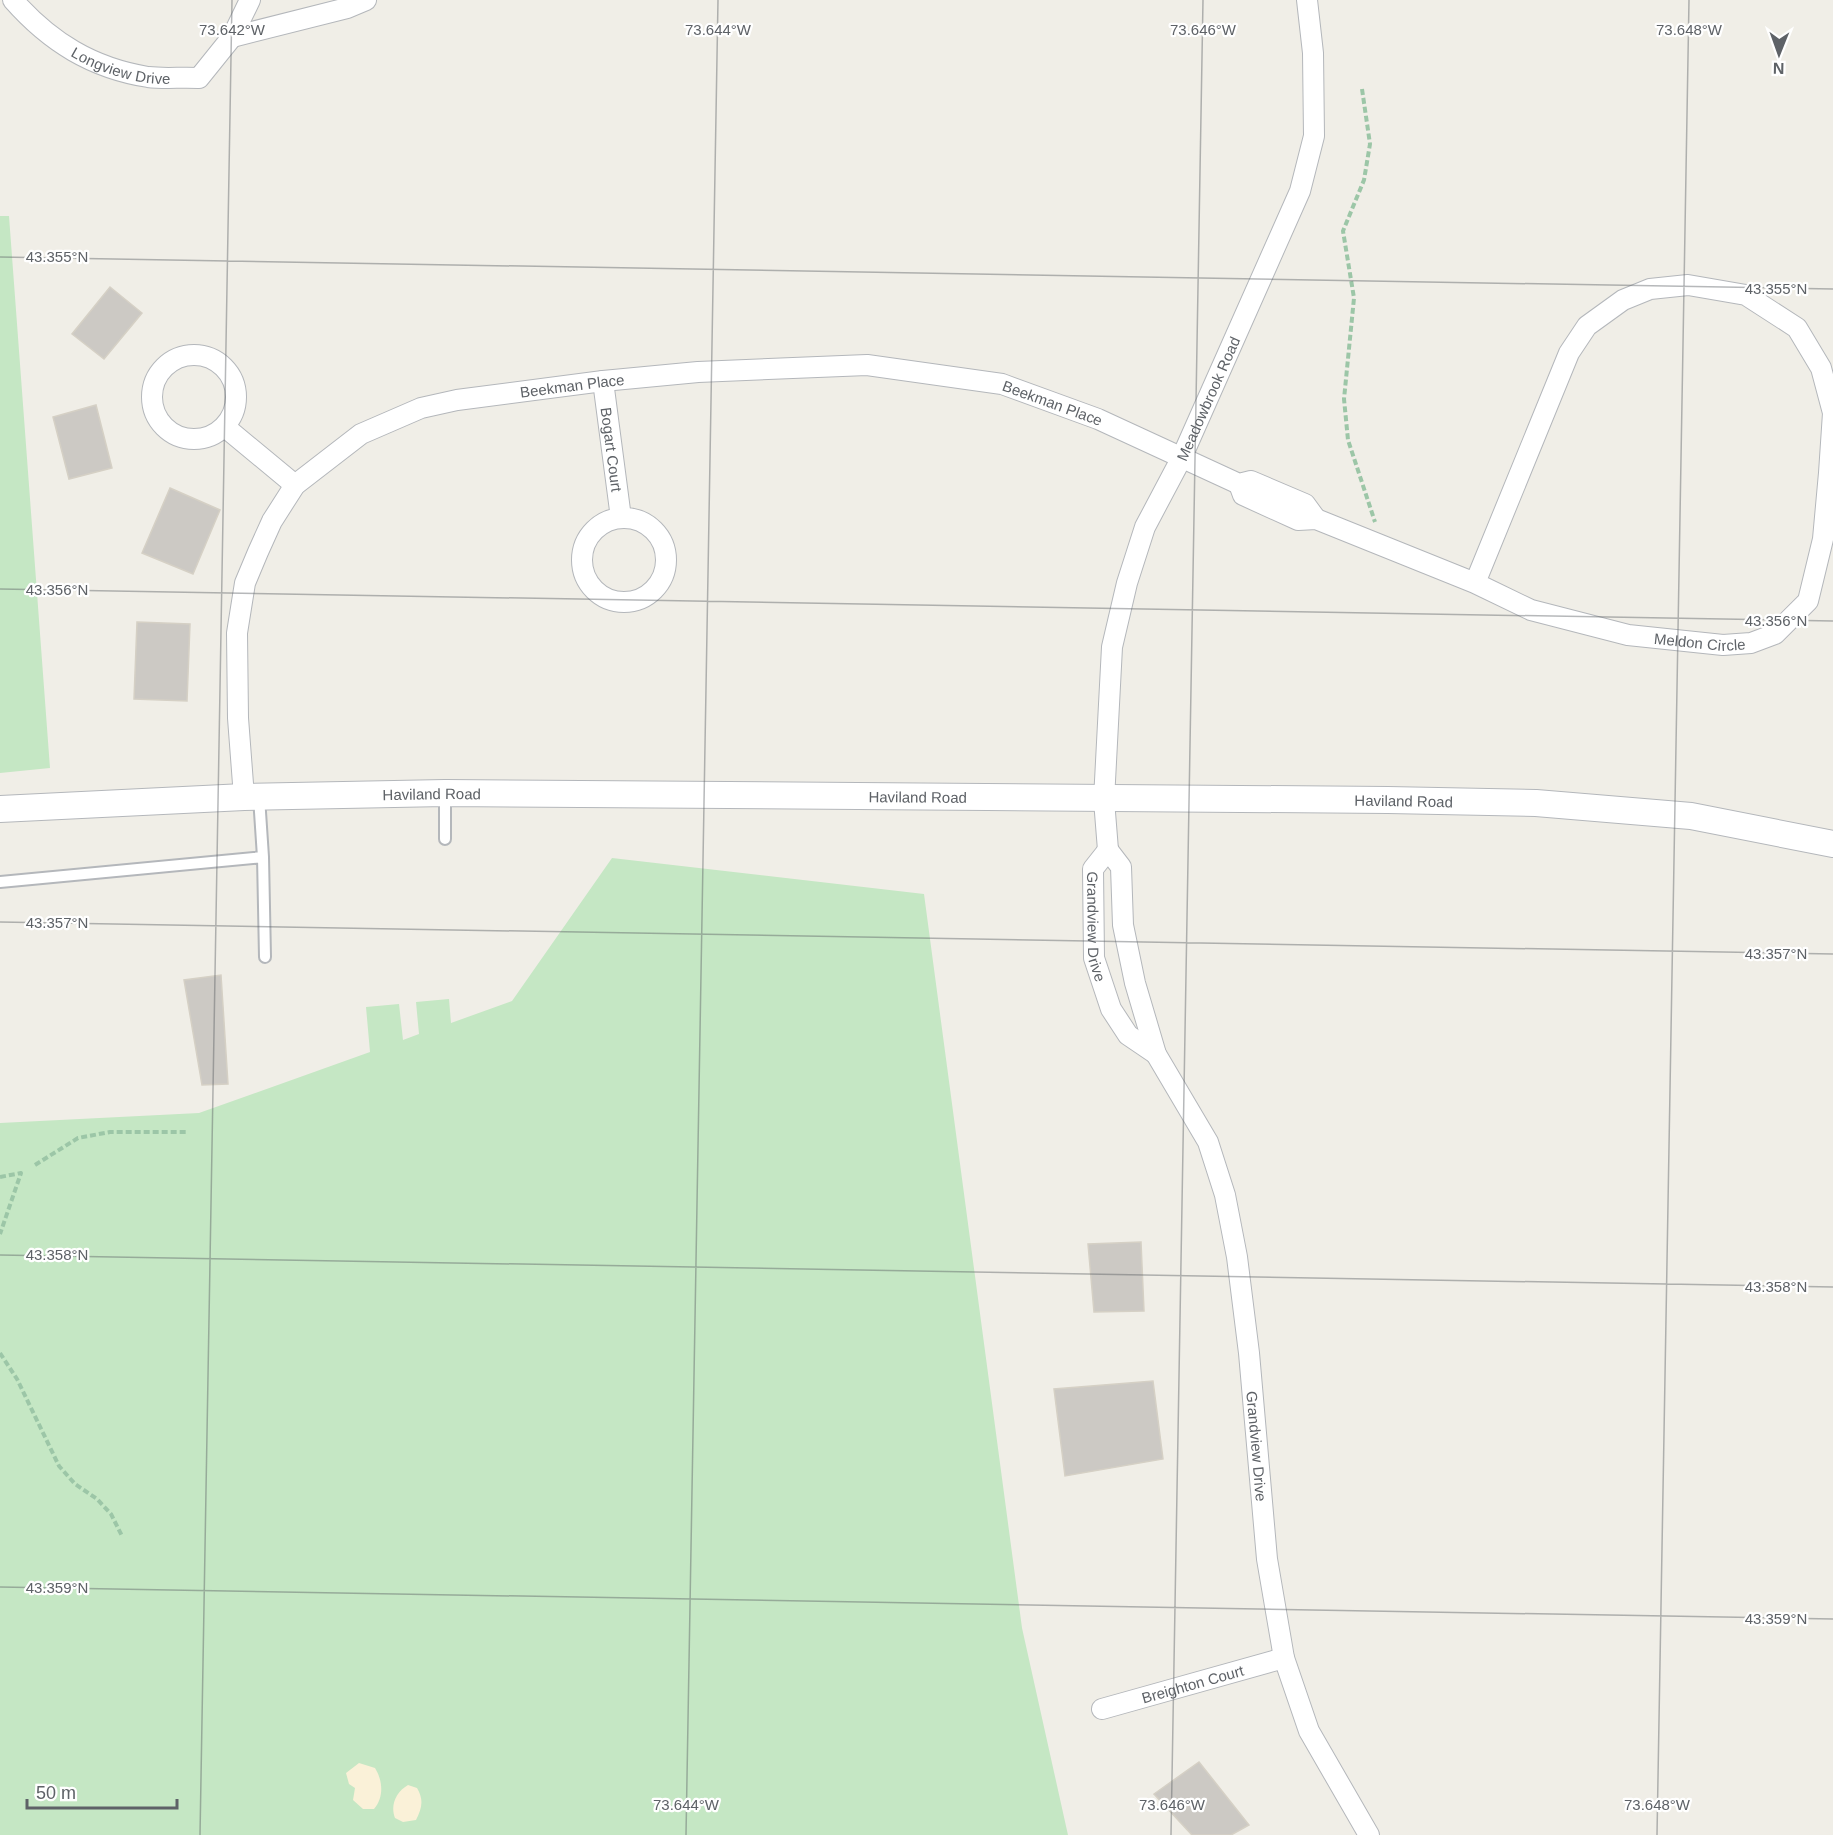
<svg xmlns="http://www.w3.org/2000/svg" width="1833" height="1835" viewBox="0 0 1833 1835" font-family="Arial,sans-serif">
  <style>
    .green { fill: #c5e7c4 }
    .sand { fill: #faf1d8 }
    .building { fill: #ccc9c4; stroke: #d5d0c5; stroke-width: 1.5 }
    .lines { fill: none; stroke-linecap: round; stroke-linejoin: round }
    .service-casing { stroke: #b4b7bb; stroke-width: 14 }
    .minor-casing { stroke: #b4b7bb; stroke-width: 22 }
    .tertiary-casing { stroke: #b4b7bb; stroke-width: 28 }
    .path { stroke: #9cc6a7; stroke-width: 4; stroke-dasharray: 6 3; stroke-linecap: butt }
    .service { stroke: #fff; stroke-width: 10 }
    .minor { stroke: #fff; stroke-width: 20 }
    .tertiary { stroke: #fff; stroke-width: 26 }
    .ticks { fill: none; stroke: #5e6267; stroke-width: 1.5; stroke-opacity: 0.45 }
    .labels { text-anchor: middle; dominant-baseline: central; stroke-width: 4.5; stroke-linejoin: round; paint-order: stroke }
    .street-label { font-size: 15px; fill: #5e6267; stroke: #fff }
    .ticks-label { font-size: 15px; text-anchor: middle; fill: #5e6267; stroke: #fff; stroke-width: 4.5; stroke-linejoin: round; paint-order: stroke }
  </style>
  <rect width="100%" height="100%" fill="#f0eee7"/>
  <!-- green -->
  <path class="green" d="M 0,216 L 9,216 L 50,768 L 0,773 Z
    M 612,858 L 924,894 L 1022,1628 L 1068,1835 L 0,1835 L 0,1123 L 199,1113 L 370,1052 L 366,1007 L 399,1004 L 403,1040 L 419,1034 L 416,1002 L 449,999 L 451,1023 L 512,1001 Z"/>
  <!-- sand -->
  <path class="sand" d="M 359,1763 L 375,1768 C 383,1781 384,1797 374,1809 L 363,1809 L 353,1800 L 355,1788 L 349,1784 L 346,1773 Z
    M 408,1785 L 417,1788 C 424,1800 422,1808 416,1820 L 403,1822 L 395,1818 C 390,1805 396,1792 408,1785 Z"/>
  <!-- building -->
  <path class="building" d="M 110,287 L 142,313 L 104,359 L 72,334 Z
    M 96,405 L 112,468 L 69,479 L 53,417 Z
    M 170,488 L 220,510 L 193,574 L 142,553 Z
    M 137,622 L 190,624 L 187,701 L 134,699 Z
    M 221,975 L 228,1084 L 202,1085 L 184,980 Z
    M 1141,1242 L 1144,1311 L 1094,1312 L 1088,1244 Z
    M 1153,1381 L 1163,1459 L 1065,1476 L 1054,1389 Z
    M 1199,1762 L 1249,1825 L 1231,1835 L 1192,1835 L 1154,1794 Z"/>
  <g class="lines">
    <!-- service casing -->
    <g class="service-casing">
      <path id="service" d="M 445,839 L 445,794
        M 263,857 L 265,957
        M 0,882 L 263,857 L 259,797"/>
    </g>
    <!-- minor casing -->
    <g class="minor-casing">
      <g id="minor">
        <path id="s1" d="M 13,0 C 50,42 92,68 148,77 C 164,79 182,77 199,78 L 232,37 L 250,0"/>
        <path d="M 232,37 L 347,8 L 366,0"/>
        <circle cx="194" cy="397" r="42"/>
        <path id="s2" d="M 603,381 L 621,518"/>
        <path d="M 225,427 L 295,485"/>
        <path id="s3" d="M 1239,484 L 1243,495 L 1298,520 L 1316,519 L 1475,583 L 1531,610 L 1628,635 L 1723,645 L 1751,643 L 1775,634 L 1808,601 L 1823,539 L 1829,473 L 1833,413 L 1821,368 L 1797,328 L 1746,295 L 1688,285 L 1650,289 L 1623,300 L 1587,326 L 1569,353 L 1475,583"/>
        <circle cx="624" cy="560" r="42"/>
        <path id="s4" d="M 244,797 L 238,718 L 237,633 L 245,583 L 258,552 L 272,521 L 295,485 L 361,434 L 421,408 L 457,400 L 603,381 L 698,372 L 867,365 L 1002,384 L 1098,419 L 1239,484 L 1251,481 L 1305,504 L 1316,519"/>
        <path id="s5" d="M 1108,850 L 1121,867 L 1123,925 L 1135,983 L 1156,1054 L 1208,1142 L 1225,1195 L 1237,1257 L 1249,1353 L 1267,1559 L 1284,1658 L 1309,1731 L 1369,1835"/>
        <path id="s6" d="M 1108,850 L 1104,800 L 1112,647 L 1127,583 L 1145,527 L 1181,459 L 1300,191 L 1314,136 L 1313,53 L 1307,0"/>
        <path id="s7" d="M 1108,850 L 1093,869 L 1094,958 L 1111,1009 L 1128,1035 L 1156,1054"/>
        <path id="s8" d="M 1102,1709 L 1284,1658"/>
      </g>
    </g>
    <!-- tertiary casing -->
    <g class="tertiary-casing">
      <g id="tertiary">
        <path id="s9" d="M 0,809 L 244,797 L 445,793 L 1388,800 L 1536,803 L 1691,816 L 1833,844"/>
      </g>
    </g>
    <!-- path -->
    <path class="path" d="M 1362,89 L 1370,144 L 1364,180 L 1343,231 L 1354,298 L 1344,399 L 1348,440 L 1375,522
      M 35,1165 L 78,1138 L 110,1132 L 188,1132
      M 0,1177 L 21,1173 L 0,1234
      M 0,1353 L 17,1379 L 59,1466 L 75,1484 L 97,1499 L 111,1514 L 122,1536"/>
    <!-- service -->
    <use href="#service" class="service"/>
    <!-- minor -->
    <use href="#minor" class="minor"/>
    <!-- tertiary -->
    <use href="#tertiary" class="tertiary"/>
  </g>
  <!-- ticks -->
  <path class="ticks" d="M 0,257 L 1833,289M 0,589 L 1833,621M 0,922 L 1833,954M 0,1255 L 1833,1287M 0,1587 L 1833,1619M 200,1835 L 232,0M 686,1835 L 718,0M 1171,1835 L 1203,0M 1657,1835 L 1689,0"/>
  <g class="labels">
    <!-- street labels -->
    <g class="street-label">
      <text stroke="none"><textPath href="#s1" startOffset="130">Longview Drive</textPath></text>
      <text stroke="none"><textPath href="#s4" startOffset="627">Beekman Place</textPath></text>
      <text stroke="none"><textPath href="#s6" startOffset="471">Meadowbrook Road</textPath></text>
      <text stroke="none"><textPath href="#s4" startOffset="1113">Beekman Place</textPath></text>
      <text stroke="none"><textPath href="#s2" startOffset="69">Bogart Court</textPath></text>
      <text stroke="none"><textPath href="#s3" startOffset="496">Meldon Circle</textPath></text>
      <text stroke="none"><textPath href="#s9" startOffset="432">Haviland Road</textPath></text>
      <text stroke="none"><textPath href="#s9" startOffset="918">Haviland Road</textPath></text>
      <text stroke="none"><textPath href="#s9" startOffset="1404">Haviland Road</textPath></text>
      <text stroke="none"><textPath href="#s7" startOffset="82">Grandview Drive</textPath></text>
      <text stroke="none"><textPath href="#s5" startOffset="624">Grandview Drive</textPath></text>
      <text stroke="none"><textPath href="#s8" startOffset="94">Breighton Court</textPath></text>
    </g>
  </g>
  <g class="ticks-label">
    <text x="232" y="35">73.642°W</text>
    <text x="718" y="35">73.644°W</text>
    <text x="1203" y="35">73.646°W</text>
    <text x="1689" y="35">73.648°W</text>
    <text x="57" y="262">43.355°N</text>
    <text x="1776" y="294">43.355°N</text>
    <text x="57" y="595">43.356°N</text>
    <text x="1776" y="626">43.356°N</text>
    <text x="57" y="928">43.357°N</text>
    <text x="1776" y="959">43.357°N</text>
    <text x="57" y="1260">43.358°N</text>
    <text x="1776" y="1292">43.358°N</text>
    <text x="57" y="1593">43.359°N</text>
    <text x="1776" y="1624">43.359°N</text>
    <text x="686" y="1810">73.644°W</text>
    <text x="1172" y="1810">73.646°W</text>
    <text x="1657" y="1810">73.648°W</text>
  </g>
  <!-- north arrow -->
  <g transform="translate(1779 54) rotate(181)" stroke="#ffffff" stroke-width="4.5" paint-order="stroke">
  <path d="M0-4.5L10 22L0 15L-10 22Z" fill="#5e6267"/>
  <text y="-9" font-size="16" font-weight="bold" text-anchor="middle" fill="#5e6267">N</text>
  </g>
  <!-- scale -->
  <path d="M27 1799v9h150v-9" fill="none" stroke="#5e6267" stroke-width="3"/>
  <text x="36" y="1799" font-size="18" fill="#5e6267" stroke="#ffffff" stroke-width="4.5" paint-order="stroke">50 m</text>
</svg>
